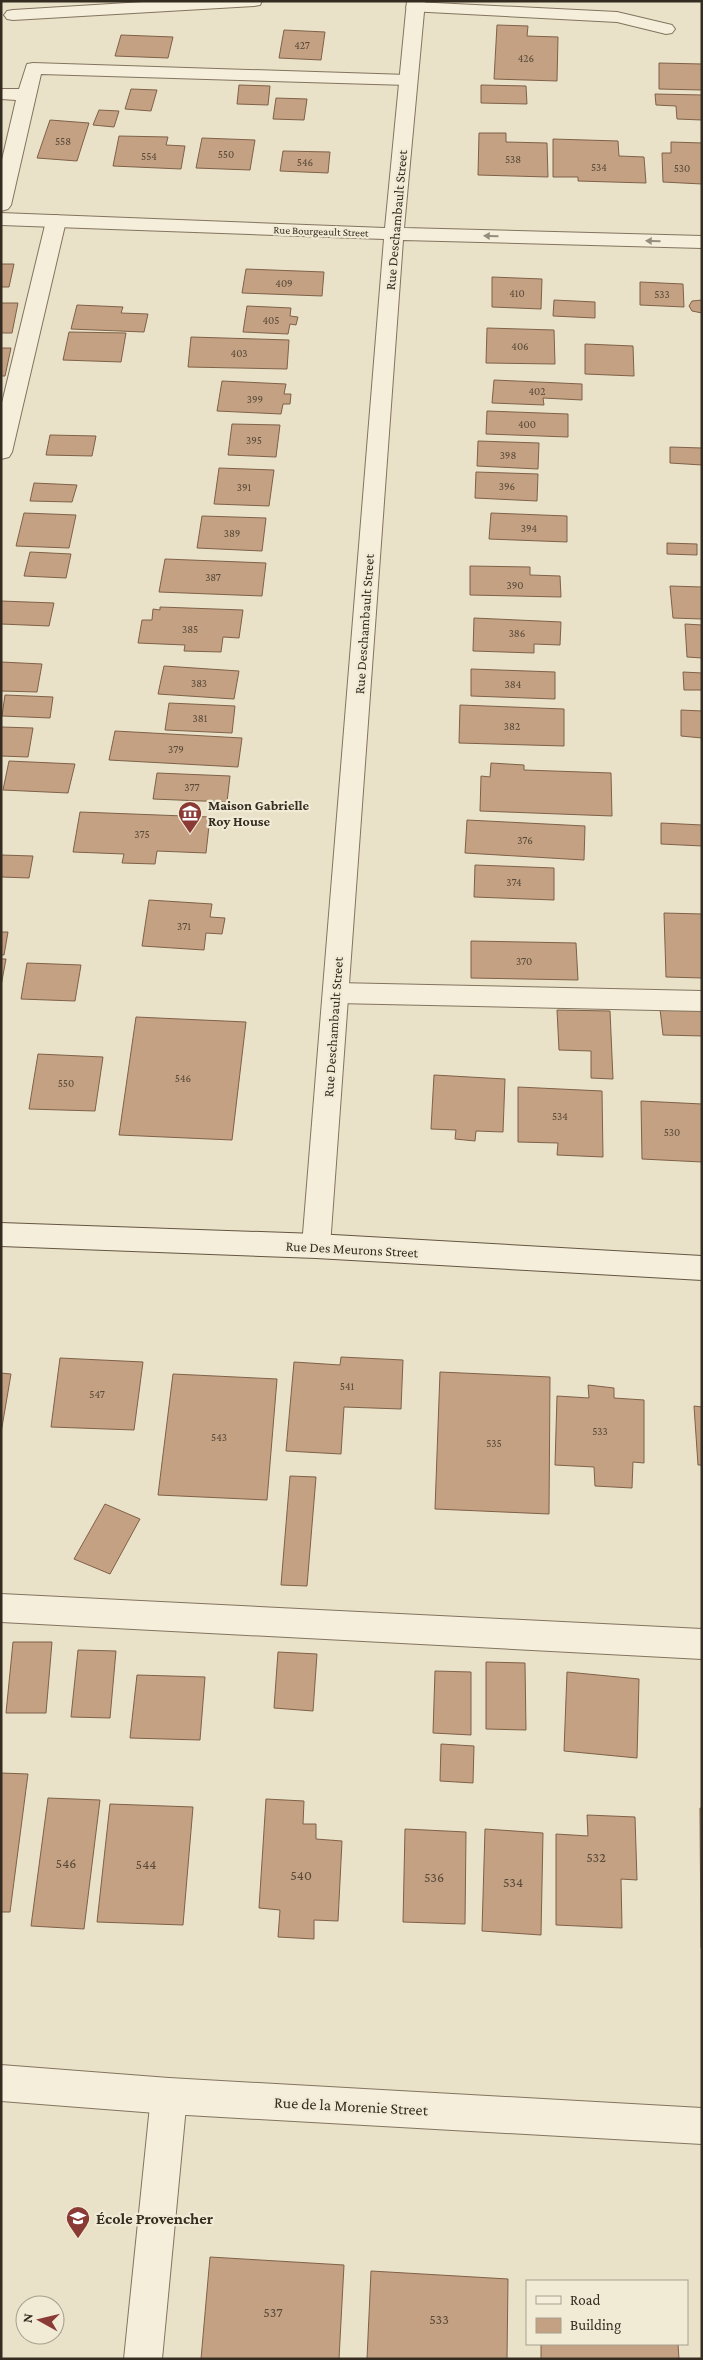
<svg xmlns="http://www.w3.org/2000/svg" width="703" height="2360" viewBox="0 0 703 2360" font-family="'Crimson Pro',serif">
  <style>
    .building { fill: #c3a182; stroke: #7f6148 }
    .lines { fill: none; stroke-linecap: round; stroke-linejoin: round }
    .lane-casing { stroke: #83745f; stroke-width: 2 }
    .street-casing { stroke: #83745f; stroke-width: 2 }
    .secondary-casing { stroke: #655642; stroke-width: 2 }
    .lane { fill: #f5eeda; fill-rule: evenodd }
    .street { fill: #f5eeda; fill-rule: evenodd }
    .secondary { fill: #f5eeda; fill-rule: evenodd }
    .oneway { fill: #958d7e }
    .labels { text-anchor: middle; dominant-baseline: central; stroke-width: 4.5; stroke-linejoin: round; paint-order: stroke }
    .number-label { font-size: 11px; fill: #584939 }
    .far-street-label { font-size: 11px; fill: #352c21; stroke: #f1ebd6 }
    .street-label { font-size: 14px; fill: #352c21; stroke: #f1ebd6 }
    .poi-label { font-size: 14px; font-weight: bold; fill: #352c21; stroke: #f1ebd6; text-anchor: start }
    .near-number-label { font-size: 14px; fill: #584939 }
    .near-street-label { font-size: 16px; fill: #352c21; stroke: #f1ebd6 }
    .near-poi-label { font-size: 16px; font-weight: bold; fill: #352c21; stroke: #f1ebd6; text-anchor: start }
  </style>
  <rect width="100%" height="100%" fill="#e9e1c8"/>
  <!-- building -->
  <path class="building" d="M 497,25 L 528,26 L 527,36 L 558,37 L 557,81 L 494,79 Z
    M 284,30 L 325,32 L 321,60 L 279,58 Z
    M 121,35 L 173,37 L 168,58 L 115,56 Z
    M 659,63 L 702,64 L 702,90 L 659,89 Z
    M 239,85 L 270,86 L 268,105 L 237,104 Z
    M 481,85 L 526,86 L 527,104 L 481,103 Z
    M 131,89 L 157,90 L 151,111 L 125,109 Z
    M 655,94 L 702,95 L 702,120 L 677,119 L 676,106 L 656,105 Z
    M 276,98 L 307,99 L 304,120 L 273,119 Z
    M 99,110 L 119,111 L 114,127 L 93,125 Z
    M 50,120 L 89,123 L 77,161 L 37,158 Z
    M 479,133 L 506,133 L 506,142 L 547,143 L 548,177 L 478,175 Z
    M 119,136 L 168,137 L 166,145 L 185,146 L 181,169 L 113,166 Z
    M 202,138 L 255,140 L 250,170 L 196,168 Z
    M 553,139 L 618,141 L 619,156 L 644,157 L 646,183 L 578,181 L 578,177 L 553,177 Z
    M 671,142 L 702,143 L 702,184 L 663,182 L 662,153 L 671,153 Z
    M 283,151 L 330,152 L 328,173 L 280,171 Z
    M 1,264 L 14,264 L 9,287 L 1,287 Z
    M 246,269 L 324,272 L 322,296 L 242,293 Z
    M 492,277 L 542,279 L 541,309 L 492,307 Z
    M 640,282 L 683,284 L 684,307 L 640,305 Z
    M 554,300 L 595,302 L 595,318 L 553,316 Z
    M 702,300 L 702,313 L 692,311 L 689,306 L 692,301 Z
    M 1,303 L 18,303 L 12,333 L 1,333 Z
    M 77,305 L 123,307 L 121,313 L 148,314 L 144,332 L 71,329 Z
    M 247,306 L 291,308 L 290,316 L 298,317 L 296,325 L 290,324 L 288,334 L 243,332 Z
    M 487,328 L 554,330 L 555,364 L 486,363 Z
    M 69,332 L 126,333 L 121,362 L 63,360 Z
    M 191,337 L 289,340 L 287,369 L 188,367 Z
    M 585,344 L 633,346 L 634,376 L 585,374 Z
    M 1,348 L 11,348 L 5,376 L 1,376 Z
    M 494,380 L 582,384 L 582,400 L 543,398 L 544,405 L 492,403 Z
    M 222,381 L 286,384 L 284,394 L 291,394 L 290,404 L 283,404 L 281,414 L 217,411 Z
    M 487,411 L 568,414 L 568,437 L 486,434 Z
    M 232,424 L 280,425 L 276,457 L 228,455 Z
    M 50,435 L 96,436 L 92,456 L 46,455 Z
    M 478,441 L 539,443 L 538,469 L 477,466 Z
    M 670,447 L 702,448 L 702,465 L 670,463 Z
    M 219,468 L 274,470 L 269,506 L 214,504 Z
    M 476,472 L 538,474 L 537,501 L 475,498 Z
    M 34,483 L 77,485 L 72,502 L 30,501 Z
    M 24,513 L 76,515 L 69,548 L 16,546 Z
    M 491,513 L 567,516 L 567,542 L 489,539 Z
    M 202,516 L 266,518 L 262,551 L 197,548 Z
    M 667,543 L 697,544 L 697,555 L 667,554 Z
    M 30,552 L 71,554 L 66,578 L 24,576 Z
    M 165,559 L 266,563 L 262,596 L 159,592 Z
    M 470,566 L 530,567 L 530,575 L 560,576 L 561,597 L 470,595 Z
    M 670,586 L 702,587 L 702,619 L 673,618 Z
    M 1,601 L 54,603 L 49,626 L 1,624 Z
    M 160,607 L 243,610 L 239,638 L 223,637 L 221,652 L 184,651 L 185,645 L 138,643 L 142,620 L 152,620 L 153,609 L 160,610 Z
    M 474,618 L 561,622 L 560,645 L 534,644 L 534,653 L 473,651 Z
    M 685,624 L 702,625 L 702,658 L 687,657 Z
    M 1,662 L 42,664 L 37,692 L 1,691 Z
    M 164,666 L 239,671 L 234,699 L 158,694 Z
    M 471,669 L 555,672 L 555,699 L 471,696 Z
    M 683,672 L 702,673 L 702,690 L 684,690 Z
    M 5,695 L 53,697 L 50,718 L 2,716 Z
    M 169,703 L 235,706 L 232,733 L 165,730 Z
    M 460,705 L 564,709 L 564,746 L 459,743 Z
    M 681,710 L 702,711 L 702,738 L 681,736 Z
    M 1,727 L 33,728 L 28,757 L 1,756 Z
    M 115,731 L 242,738 L 238,767 L 109,760 Z
    M 9,761 L 75,764 L 68,793 L 3,790 Z
    M 491,763 L 524,765 L 524,770 L 611,773 L 612,816 L 480,811 L 481,776 L 490,777 Z
    M 157,773 L 230,776 L 227,802 L 153,799 Z
    M 80,812 L 210,817 L 206,853 L 157,851 L 155,864 L 122,863 L 124,854 L 73,852 Z
    M 467,820 L 585,826 L 584,860 L 465,853 Z
    M 661,823 L 702,825 L 702,846 L 661,844 Z
    M 1,855 L 33,856 L 29,878 L 1,877 Z
    M 475,865 L 554,868 L 554,900 L 474,897 Z
    M 149,900 L 212,904 L 210,917 L 225,918 L 222,934 L 206,933 L 204,950 L 142,946 Z
    M 664,913 L 702,914 L 702,978 L 666,977 Z
    M 1,932 L 8,932 L 4,955 L 1,955 Z
    M 471,941 L 576,943 L 578,980 L 471,978 Z
    M 1,959 L 6,959 L 1,986 Z
    M 27,963 L 81,965 L 75,1001 L 21,999 Z
    M 660,1009 L 702,1010 L 702,1036 L 663,1035 Z
    M 557,1010 L 610,1011 L 613,1079 L 591,1078 L 591,1051 L 559,1050 Z
    M 136,1017 L 246,1022 L 232,1140 L 119,1135 Z
    M 38,1054 L 103,1057 L 95,1111 L 29,1109 Z
    M 434,1075 L 505,1079 L 503,1132 L 476,1131 L 475,1141 L 455,1139 L 456,1130 L 431,1129 Z
    M 518,1087 L 602,1091 L 603,1157 L 557,1155 L 558,1143 L 518,1142 Z
    M 641,1101 L 702,1104 L 702,1162 L 642,1159 Z
    M 341,1357 L 403,1360 L 401,1409 L 344,1407 L 341,1454 L 286,1451 L 294,1362 L 340,1365 Z
    M 60,1358 L 143,1362 L 134,1430 L 51,1427 Z
    M 440,1372 L 550,1377 L 549,1514 L 435,1509 Z
    M 1,1373 L 11,1374 L 1,1433 Z
    M 173,1374 L 277,1379 L 267,1500 L 158,1495 Z
    M 588,1385 L 614,1388 L 614,1398 L 644,1400 L 644,1463 L 633,1462 L 632,1488 L 595,1486 L 594,1467 L 555,1465 L 557,1396 L 589,1398 Z
    M 694,1406 L 702,1407 L 702,1465 L 698,1465 Z
    M 290,1476 L 316,1477 L 307,1586 L 281,1585 Z
    M 105,1504 L 140,1519 L 110,1574 L 74,1559 Z
    M 13,1642 L 52,1642 L 46,1713 L 6,1713 Z
    M 78,1650 L 116,1651 L 110,1718 L 71,1717 Z
    M 278,1652 L 317,1654 L 313,1711 L 274,1708 Z
    M 486,1662 L 525,1663 L 526,1730 L 486,1729 Z
    M 435,1671 L 471,1672 L 471,1735 L 433,1733 Z
    M 567,1672 L 639,1679 L 637,1758 L 564,1751 Z
    M 137,1675 L 205,1677 L 200,1740 L 130,1738 Z
    M 441,1744 L 474,1746 L 473,1783 L 440,1781 Z
    M 1,1773 L 28,1774 L 10,1912 L 1,1912 Z
    M 48,1798 L 100,1800 L 84,1929 L 31,1926 Z
    M 266,1799 L 304,1801 L 303,1824 L 316,1824 L 316,1839 L 342,1841 L 338,1921 L 314,1920 L 314,1939 L 278,1937 L 280,1910 L 259,1908 Z
    M 110,1804 L 193,1807 L 183,1925 L 97,1922 Z
    M 700,1808 L 702,1808 L 702,1948 L 701,1948 Z
    M 587,1815 L 635,1817 L 637,1880 L 621,1879 L 622,1928 L 556,1925 L 556,1834 L 588,1836 Z
    M 405,1829 L 466,1832 L 465,1924 L 403,1922 Z
    M 485,1829 L 543,1833 L 541,1935 L 482,1931 Z
    M 210,2257 L 344,2265 L 339,2359 L 201,2359 Z
    M 371,2271 L 508,2279 L 507,2359 L 367,2359 Z
    M 541,2344 L 678,2344 L 679,2359 L 541,2359 Z"/>
  <g class="lines">
    <!-- lane casing -->
    <g class="lane-casing">
      <path id="lane" d="M 160,1 L 262,1 L 260,5 L 254,6 L 13,20 L 7,19 L 4,15 L 7,11 L 13,10 Z
        M 415,2 L 617,12 L 672,25 L 675,29 L 672,33 L 666,34 L 617,22 L 409,11 L 406,7 L 409,3 Z
        M 33,63 L 408,75 L 414,76 L 417,80 L 414,84 L 408,85 L 41,74 L 11,205 L 8,209 L 1,211 L 1,164 L 16,100 L 1,99 L 1,89 L 19,89 L 27,64 Z
        M 56,215 L 63,217 L 66,221 L 12,452 L 9,457 L 1,459 L 1,407 L 46,221 L 49,217 Z
        M 336,983 L 702,991 L 702,1011 L 336,1003 L 327,1000 L 323,993 L 327,986 Z
        M 1,1594 L 702,1629 L 702,1659 L 1,1622 Z
        M 169,2078 L 182,2083 L 187,2096 L 162,2359 L 124,2359 L 151,2096 L 156,2083 Z"/>
    </g>
    <!-- street casing -->
    <g class="street-casing">
      <path id="street" d="M 407,1 L 425,1 L 404,228 L 702,236 L 702,248 L 403,240 L 330,1246 L 326,1254 L 316,1258 L 306,1254 L 302,1246 L 384,239 L 1,225 L 1,213 L 385,228 Z
        M 1,2065 L 169,2078 L 702,2108 L 702,2144 L 169,2114 L 1,2101 Z"/>
    </g>
    <!-- secondary casing -->
    <g class="secondary-casing">
      <path id="secondary" d="M 1,1223 L 316,1234 L 702,1256 L 702,1280 L 316,1258 L 1,1246 Z"/>
    </g>
    <!-- lane -->
    <use href="#lane" class="lane"/>
    <!-- street -->
    <use href="#street" class="street"/>
    <!-- secondary -->
    <use href="#secondary" class="secondary"/>
  </g>
  <!-- one-way arrows -->
  <defs><path id="oneway-solid" d="M-6-.8H1V-3.2L6.5 0L1 3.2V.8H-6Z" transform="scale(1.25)"/></defs>
  <g class="oneway">
    <use href="#oneway-solid" transform="translate(491 236) rotate(-178)"/>
    <use href="#oneway-solid" transform="translate(653 241) rotate(-178)"/>
  </g>
  <!-- icons -->
  <defs>
    <g id="museum-pin" transform="scale(1.25)"><path d="M0 17L-7.5 6A9.5 9.5 0 1 1 7.5 6Z" fill="#8b3b36" stroke="#f1ebd6"/><path d="M0-6L6-3V-2H-6V-3ZM-5-1h2V3h-2ZM-1-1h2V3h-2ZM3-1h2V3H3ZM-6 4H6V6H-6Z" fill="#fff"/></g>
    <g id="school-pin" transform="scale(1.25)"><path d="M0 17L-7.5 6A9.5 9.5 0 1 1 7.5 6Z" fill="#8b3b36" stroke="#f1ebd6"/><path d="M0-5L7-2L0 1L-7-2ZM-4 1L0 2.5L4 1V4Q0 6-4 4Z" fill="#fff"/></g>
  </defs>
  <g fill-rule="evenodd">
    <use href="#museum-pin" x="190" y="813"/>
    <use href="#school-pin" x="78" y="2218"/>
  </g>
  <g class="labels">
    <!-- number labels -->
    <g class="number-label">
      <text x="302" y="45">427</text>
      <text x="526" y="58">426</text>
      <text x="63" y="141">558</text>
      <text x="226" y="154">550</text>
      <text x="149" y="156">554</text>
      <text x="513" y="159">538</text>
      <text x="305" y="162">546</text>
      <text x="599" y="167">534</text>
      <text x="682" y="168">530</text>
      <text x="284" y="283">409</text>
      <text x="517" y="293">410</text>
      <text x="662" y="294">533</text>
      <text x="271" y="320">405</text>
      <text x="520" y="346">406</text>
      <text x="239" y="353">403</text>
      <text x="537" y="391">402</text>
      <text x="255" y="399">399</text>
      <text x="527" y="424">400</text>
      <text x="254" y="440">395</text>
      <text x="508" y="455">398</text>
      <text x="507" y="486">396</text>
      <text x="244" y="487">391</text>
      <text x="529" y="528">394</text>
      <text x="232" y="533">389</text>
      <text x="213" y="577">387</text>
      <text x="515" y="585">390</text>
      <text x="190" y="629">385</text>
      <text x="517" y="633">386</text>
      <text x="199" y="683">383</text>
      <text x="513" y="684">384</text>
      <text x="200" y="718">381</text>
      <text x="512" y="726">382</text>
      <text x="176" y="749">379</text>
      <text x="192" y="787">377</text>
      <text x="142" y="834">375</text>
      <text x="525" y="840">376</text>
      <text x="514" y="882">374</text>
      <text x="184" y="926">371</text>
      <text x="524" y="961">370</text>
      <text x="183" y="1078">546</text>
      <text x="66" y="1083">550</text>
      <text x="560" y="1116">534</text>
      <text x="672" y="1132">530</text>
      <text x="347" y="1386">541</text>
      <text x="97" y="1394">547</text>
      <text x="600" y="1431">533</text>
      <text x="219" y="1437">543</text>
      <text x="494" y="1443">535</text>
    </g>
    <!-- far-street labels -->
    <g class="far-street-label">
      <text transform="translate(321 231) rotate(2)">Rue Bourgeault Street</text>
    </g>
    <!-- street labels -->
    <g class="street-label">
      <text transform="translate(396 220) rotate(-85)">Rue Deschambault Street</text>
      <text transform="translate(364 624) rotate(-86)">Rue Deschambault Street</text>
      <text transform="translate(333 1027) rotate(-86)">Rue Deschambault Street</text>
      <text transform="translate(352 1249) rotate(3)">Rue Des Meurons Street</text>
    </g>
    <!-- poi labels -->
    <g class="poi-label">
      <text x="208" y="805">Maison Gabrielle<tspan x="208" dy="16">Roy House</tspan></text>
    </g>
    <!-- near-number labels -->
    <g class="near-number-label">
      <text x="596" y="1857">532</text>
      <text x="66" y="1863">546</text>
      <text x="146" y="1864">544</text>
      <text x="301" y="1875">540</text>
      <text x="434" y="1877">536</text>
      <text x="513" y="1882">534</text>
      <text x="273" y="2312">537</text>
      <text x="439" y="2319">533</text>
    </g>
    <!-- near-street labels -->
    <g class="near-street-label">
      <text transform="translate(351 2106) rotate(3)">Rue de la Morenie Street</text>
    </g>
    <!-- near-poi labels -->
    <g class="near-poi-label">
      <text x="96" y="2218">École Provencher</text>
    </g>
  </g>
  <!-- border -->
  <rect width="703" height="2360" fill="none" stroke="#352c21" stroke-width="5"/>
  <!-- legend -->
  <rect x="526" y="2280" width="162" height="65" fill="#f1ebd6" stroke="#a69f8e"/>
  <rect x="536" y="2296" width="25" height="8" fill="#f5eeda" stroke="#a69f8e"/>
  <text x="570" y="2305" font-size="15" fill="#352c21">Road</text>
  <rect x="536" y="2318" width="25" height="15" fill="#c3a182" stroke="#a69f8e"/>
  <text x="570" y="2330" font-size="15" fill="#352c21">Building</text>
  <!-- north arrow -->
  <g transform="translate(40 2320) rotate(278)"><circle r="24" fill="#f1ebd6" stroke="#a69f8e"/>
  <path d="M0-4L9 19L0 12L-9 19Z" fill="#8b3b36"/>
  <text y="-8" font-size="14" font-weight="bold" text-anchor="middle" fill="#352c21">N</text>
  </g>
</svg>
